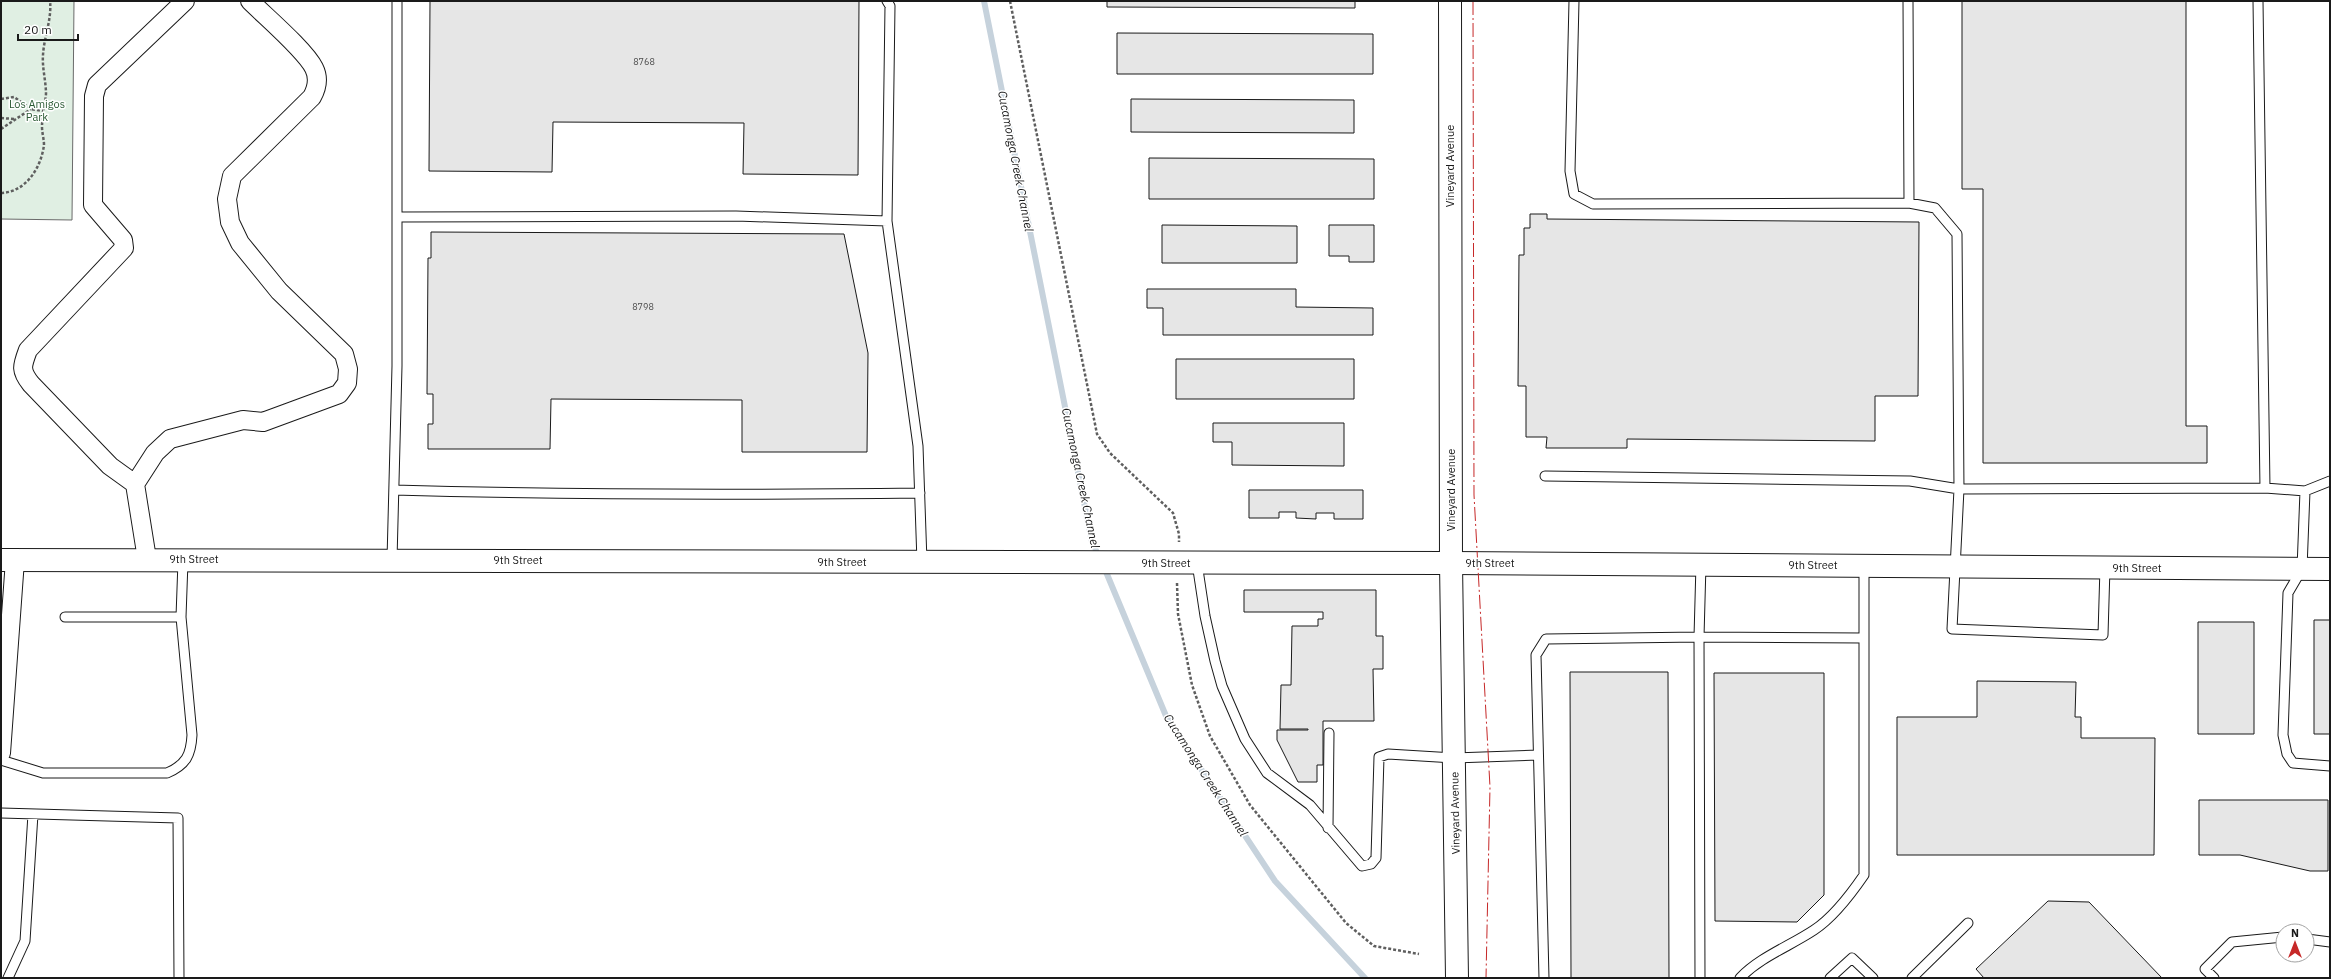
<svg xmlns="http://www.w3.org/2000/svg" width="2331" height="979" viewBox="0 0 2331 979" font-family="'IBM Plex Sans',sans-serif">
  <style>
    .green { fill: #e0efe3; stroke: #6a6a6a }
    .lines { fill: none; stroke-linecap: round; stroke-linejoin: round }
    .stream { stroke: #c6d2dc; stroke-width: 6 }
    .building { fill: #e6e6e6; stroke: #1a1a1a }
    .service-casing { stroke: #1a1a1a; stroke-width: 11 }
    .minor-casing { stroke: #1a1a1a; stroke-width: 20 }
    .tertiary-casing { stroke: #1a1a1a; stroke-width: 24 }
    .primary-casing { stroke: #1a1a1a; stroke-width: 24 }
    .path { stroke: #5f5f5f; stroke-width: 2.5; stroke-dasharray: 3 2; stroke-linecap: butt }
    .service { stroke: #fff; stroke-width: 9 }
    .minor { stroke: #fff; stroke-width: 18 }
    .tertiary { stroke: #fff; stroke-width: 22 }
    .primary { stroke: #fff; stroke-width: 22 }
    .power { stroke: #c62828; stroke-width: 1; stroke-dasharray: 14 3 2 3; stroke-linecap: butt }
    .labels { text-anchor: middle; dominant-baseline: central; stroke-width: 3; stroke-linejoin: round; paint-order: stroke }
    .number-label { font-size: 9px; fill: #4d4d4d }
    .park-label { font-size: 11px; fill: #2b5a34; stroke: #fff }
    .street-label { font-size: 11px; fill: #1a1a1a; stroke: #fff }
    .water-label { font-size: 12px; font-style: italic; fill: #1a1a1a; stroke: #fff }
  </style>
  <rect width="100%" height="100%" fill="#fff"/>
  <!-- green -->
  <path class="green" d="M 1,1 L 74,1 L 72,220 L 1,219 Z"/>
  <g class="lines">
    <!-- stream -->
    <path class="stream" d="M 984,1 L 1092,542 L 1100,559
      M 1104,567 L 1166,716 L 1275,881 L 1365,978"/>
  </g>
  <!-- building -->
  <path class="building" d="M 430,1 L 859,1 L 858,175 L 743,174 L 744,123 L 553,122 L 552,172 L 429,171 Z
    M 1107,1 L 1355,1 L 1355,8 L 1107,7 Z
    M 1962,1 L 2186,1 L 2186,426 L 2207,426 L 2207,463 L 1983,463 L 1983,189 L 1962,189 Z
    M 1117,33 L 1373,34 L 1373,74 L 1117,74 Z
    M 1131,99 L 1354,100 L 1354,133 L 1131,132 Z
    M 1149,158 L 1374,159 L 1374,199 L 1149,199 Z
    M 1530,214 L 1547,214 L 1547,219 L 1919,222 L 1918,396 L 1875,396 L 1875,441 L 1627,439 L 1627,448 L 1546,448 L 1547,437 L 1526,437 L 1526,386 L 1518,386 L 1519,255 L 1524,255 L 1524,228 L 1530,228 Z
    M 1162,225 L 1297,226 L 1297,263 L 1162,263 Z
    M 1329,225 L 1374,225 L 1374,262 L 1349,262 L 1349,256 L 1329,256 Z
    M 431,232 L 844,234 L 868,353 L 867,452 L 742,452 L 742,400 L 551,399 L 550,449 L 428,449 L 428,424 L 433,424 L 433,394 L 427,394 L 428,258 L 431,258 Z
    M 1147,289 L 1296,289 L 1296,307 L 1373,308 L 1373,335 L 1163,335 L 1163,308 L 1147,308 Z
    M 1176,359 L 1354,359 L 1354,399 L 1176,399 Z
    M 1213,423 L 1344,423 L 1344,466 L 1232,465 L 1232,442 L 1213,442 Z
    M 1249,490 L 1363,490 L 1363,519 L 1334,519 L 1334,513 L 1316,513 L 1316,519 L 1296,518 L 1296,512 L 1279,512 L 1279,518 L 1249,518 Z
    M 1244,590 L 1376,590 L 1376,636 L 1383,636 L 1383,669 L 1373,669 L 1374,721 L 1323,721 L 1323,765 L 1317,765 L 1317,782 L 1298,782 L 1277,740 L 1277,730 L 1308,730 L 1308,729 L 1280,729 L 1281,685 L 1291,685 L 1292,626 L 1318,626 L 1318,619 L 1323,619 L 1323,612 L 1244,612 Z
    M 2314,620 L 2330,620 L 2330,734 L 2314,734 Z
    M 2198,622 L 2254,622 L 2254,734 L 2198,734 Z
    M 1570,672 L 1668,672 L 1669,978 L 1571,978 Z
    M 1714,673 L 1824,673 L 1824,895 L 1797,922 L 1715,921 Z
    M 1977,681 L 2076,682 L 2075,717 L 2081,717 L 2081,738 L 2155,738 L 2154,855 L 1897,855 L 1897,717 L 1977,717 Z
    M 2199,800 L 2328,800 L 2328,871 L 2310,871 L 2240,855 L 2199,855 Z
    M 2048,901 L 2089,902 L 2162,978 L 1984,978 L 1976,969 Z"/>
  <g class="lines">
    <!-- service casing -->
    <g class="service-casing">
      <path id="service" d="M 887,1 L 890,6 L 887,221 L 918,446 L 922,562
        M 1574,1 L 1570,171 L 1574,194 L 1593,204 L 1909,203 L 1935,208 L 1957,234 L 1959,489 L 1952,629 L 2103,635 L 2105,567
        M 1908,1 L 1909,203
        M 2258,1 L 2265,488
        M 398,217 L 736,216 L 887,221
        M 1545,476 L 1910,481 L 1959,489 L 2265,488 L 2305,491
        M 2330,481 L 2305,491 L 2302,569 L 2288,593 L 2283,735 L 2287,754 L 2293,763 L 2330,766
        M 394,490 C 569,495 744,495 920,493
        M 392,560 L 397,366 L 397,1
        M 1197,563 L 1205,616 L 1215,661 L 1222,686 L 1245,739 L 1267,773 L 1310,805 L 1362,866 L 1371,864 L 1376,858 L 1379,757 L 1388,754 L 1454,758 L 1538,755
        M 65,617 L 181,617
        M 1,760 L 43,773 L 167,773 C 186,765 191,755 192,735 L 181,617 L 183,561
        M 1,813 L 178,818 L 179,978
        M 1328,828 L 1329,733
        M 2307,939 L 2330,942
        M 8,978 L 25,941 L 33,814
        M 1544,978 L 1536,655 L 1546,639 L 1699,637 L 1701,564
        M 1700,978 L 1699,637 L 1863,638
        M 1740,978 C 1760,957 1790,946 1814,930 C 1834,917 1851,894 1864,875 L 1864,566
        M 1830,978 L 1852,958 L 1873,978
        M 1912,978 L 1968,923
        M 2214,978 L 2205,969 L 2232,942 L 2283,937"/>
    </g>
    <!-- minor casing -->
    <g class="minor-casing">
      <path id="minor" d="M 135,484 L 110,466 L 31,384 C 20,370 22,366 28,350 L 124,248 L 123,240 L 93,205 L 94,96 L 97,85 L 185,1
        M 147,559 L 135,484 L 155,453 L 170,439 L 243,420 L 263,422 L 339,394 L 347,383 L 348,369 L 344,354 L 279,291 L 240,243 L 230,222 L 227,199 L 232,176 L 312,97 C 317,88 319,78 314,68 C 305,50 266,17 250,1
        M 1,753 L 15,560"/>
    </g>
    <!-- tertiary casing -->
    <g class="tertiary-casing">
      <path id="tertiary" d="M 1,560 L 1451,563 L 2330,569"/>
    </g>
    <!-- primary casing -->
    <g class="primary-casing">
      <path id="primary" d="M 1450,1 L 1451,563 L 1457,978"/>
    </g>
    <!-- path -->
    <path class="path" d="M 1010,1 L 1097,434 L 1110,453 L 1173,513 L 1179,534 L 1179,542
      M 1,99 L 14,97 L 31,109 L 43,111
      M 1,118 L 14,119
      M 1,129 L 31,109
      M 1,193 C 26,192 41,168 44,145 C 44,139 42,133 42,127 C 42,116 45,105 46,94 C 46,81 42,68 43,55 C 44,37 52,19 50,1
      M 1177,583 L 1178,614 L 1192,685 L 1210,736 L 1250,805 L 1346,923 L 1374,946 L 1419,954"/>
    <!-- service -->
    <use href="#service" class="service"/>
    <!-- minor -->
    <use href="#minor" class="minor"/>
    <!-- tertiary -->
    <use href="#tertiary" class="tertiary"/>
    <!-- primary -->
    <use href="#primary" class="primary"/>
    <!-- power -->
    <path class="power" d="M 1473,1 L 1474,495 L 1490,787 L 1486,978"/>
  </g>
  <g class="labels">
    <!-- number labels -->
    <g class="number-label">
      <text x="644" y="61">8768</text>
      <text x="643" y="306">8798</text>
    </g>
    <!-- park labels -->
    <g class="park-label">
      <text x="37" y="104">Los Amigos<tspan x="37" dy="13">Park</tspan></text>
    </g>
    <!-- street labels -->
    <g class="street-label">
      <text transform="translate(1450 166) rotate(-90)">Vineyard Avenue</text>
      <text transform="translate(1451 490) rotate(-90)">Vineyard Avenue</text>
      <text x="194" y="559">9th Street</text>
      <text x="518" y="560">9th Street</text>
      <text x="842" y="562">9th Street</text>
      <text x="1166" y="563">9th Street</text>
      <text x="1490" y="563">9th Street</text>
      <text x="1813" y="565">9th Street</text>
      <text x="2137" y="568">9th Street</text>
      <text transform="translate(1455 813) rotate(-91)">Vineyard Avenue</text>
    </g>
    <!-- water labels -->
    <g class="water-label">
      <text transform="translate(1016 161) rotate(79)">Cucamonga Creek Channel</text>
      <text transform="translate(1081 478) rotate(78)">Cucamonga Creek Channel</text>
      <text transform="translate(1206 775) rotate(57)">Cucamonga Creek Channel</text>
    </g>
  </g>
  <!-- border -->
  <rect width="2331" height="979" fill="none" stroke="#1a1a1a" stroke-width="4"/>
  <!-- north arrow -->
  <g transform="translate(2295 943)"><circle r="19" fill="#ffffff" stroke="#a3a3a3"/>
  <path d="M0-3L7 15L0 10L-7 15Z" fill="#c62828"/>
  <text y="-6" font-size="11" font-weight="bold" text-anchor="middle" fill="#1a1a1a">N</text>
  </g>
  <!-- scale -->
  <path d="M18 34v6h60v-6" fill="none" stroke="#1a1a1a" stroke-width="2"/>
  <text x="24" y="34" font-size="12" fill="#1a1a1a" stroke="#ffffff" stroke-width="3" paint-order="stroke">20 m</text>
</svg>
